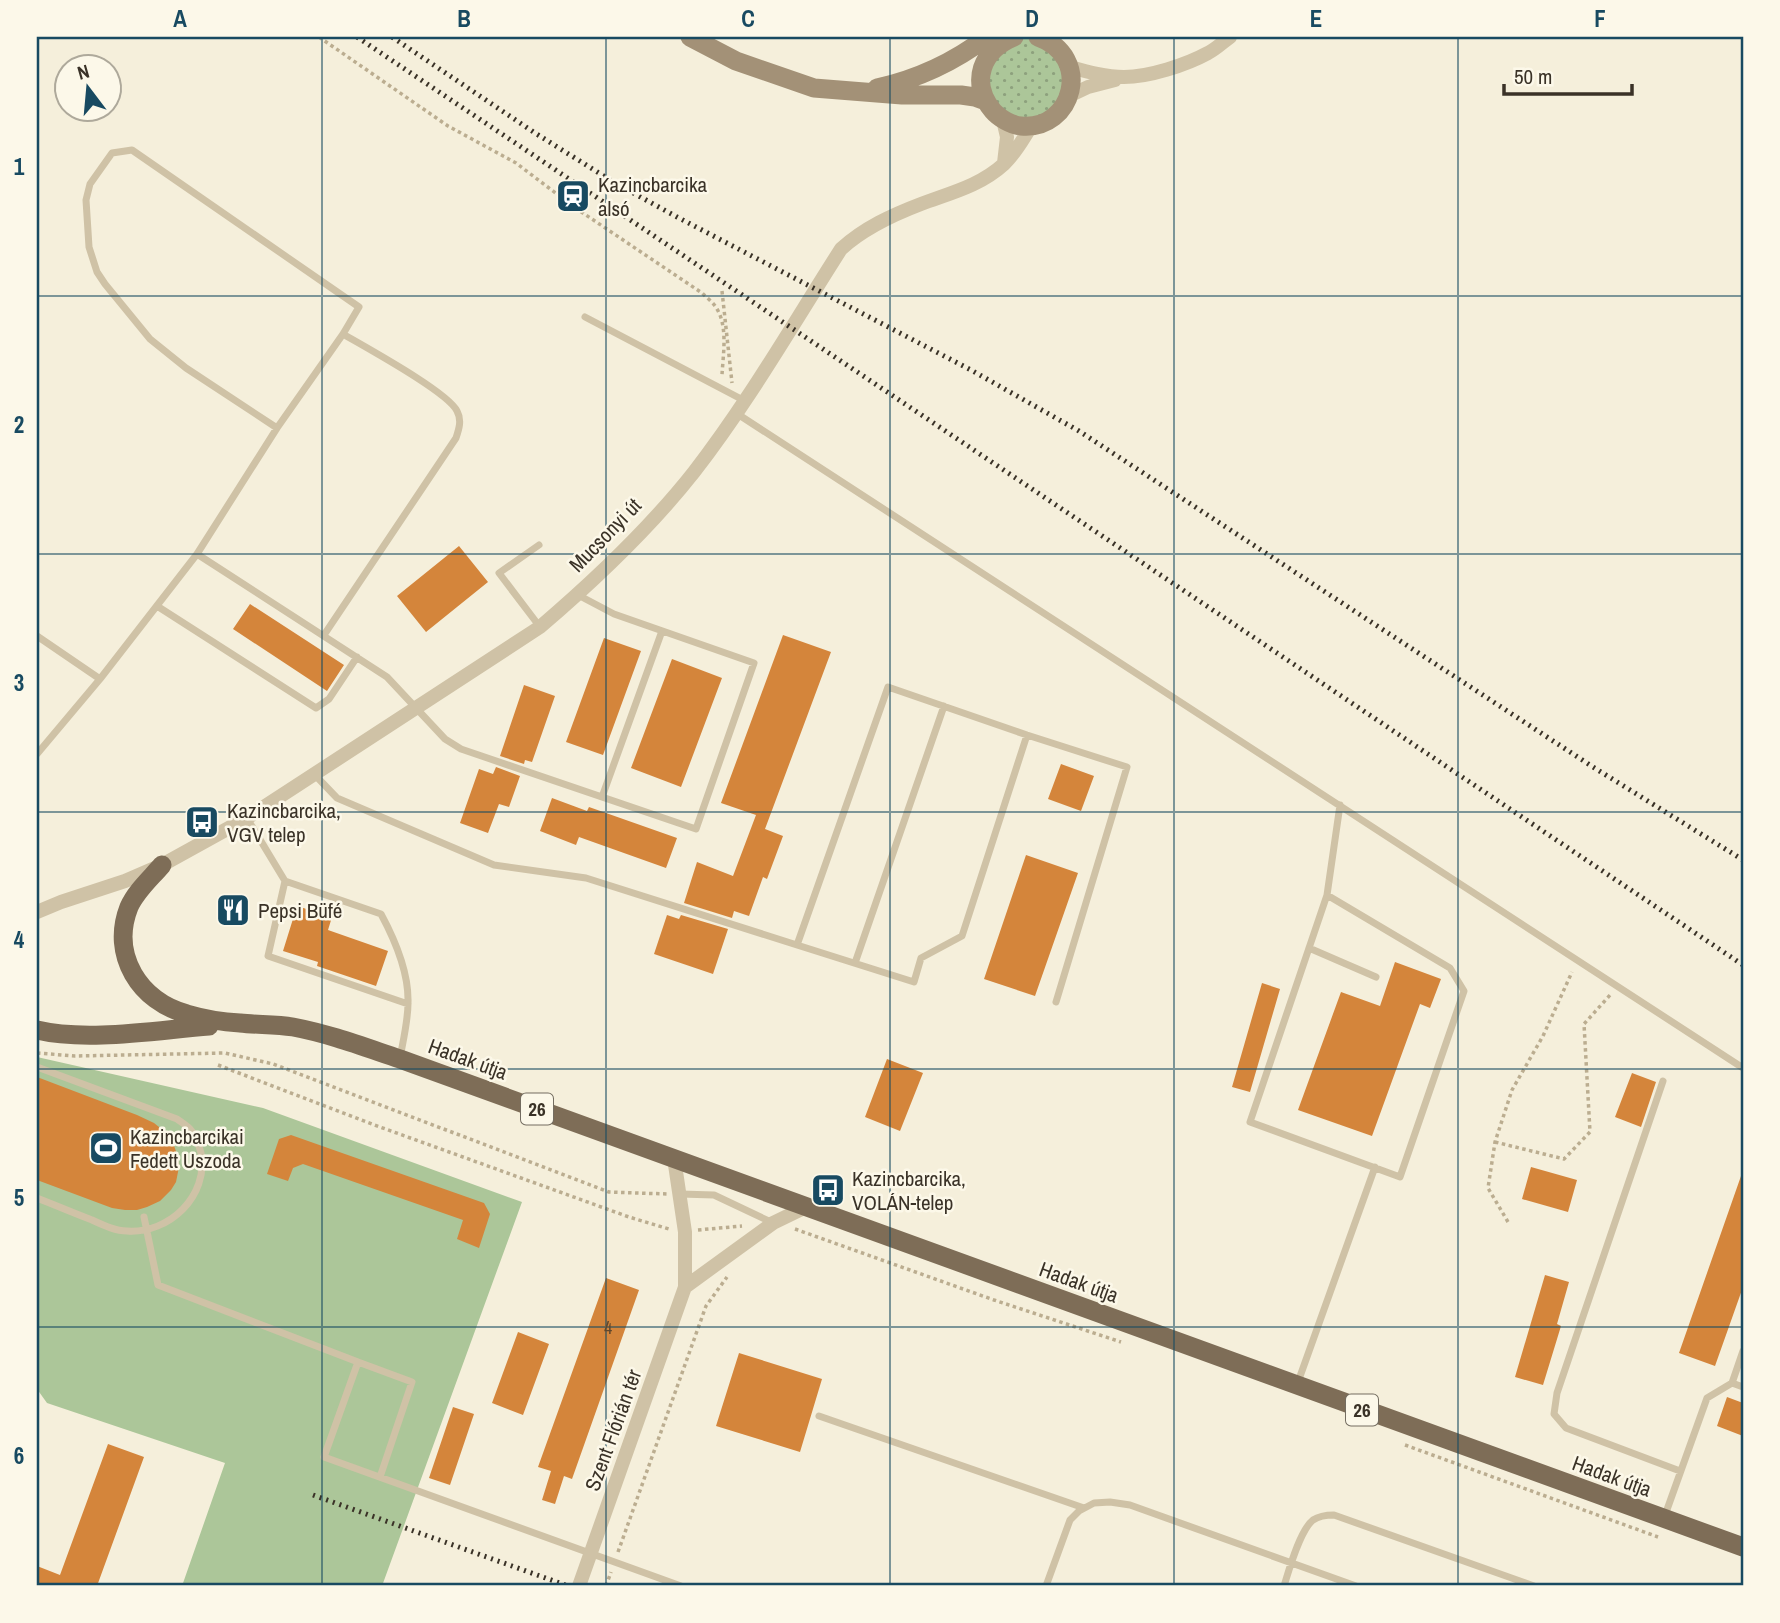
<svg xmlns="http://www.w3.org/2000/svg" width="1780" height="1623" viewBox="0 0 1780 1623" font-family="'Archivo Narrow',sans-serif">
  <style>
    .grass { fill: url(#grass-dots) }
    .pitch { fill: #acc699 }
    .building { fill: #d4853b }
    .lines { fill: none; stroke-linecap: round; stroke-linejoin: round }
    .path { stroke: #bbad90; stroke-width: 3.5; stroke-dasharray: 3.5 3.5; stroke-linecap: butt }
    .service { stroke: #cfc2a6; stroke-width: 7 }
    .minor { stroke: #cfc2a6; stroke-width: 14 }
    .secondary { stroke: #a39177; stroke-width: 19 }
    .primary { stroke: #7e6d57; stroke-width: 19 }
    .rail { stroke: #3a3227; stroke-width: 5; stroke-dasharray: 2 5; stroke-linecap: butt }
    .grid { fill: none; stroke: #184a61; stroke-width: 2; stroke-opacity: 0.55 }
    .labels { text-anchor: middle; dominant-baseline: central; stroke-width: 5; stroke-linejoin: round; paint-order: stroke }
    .number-label { font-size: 18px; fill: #60472c }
    .shield { fill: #fcf8e9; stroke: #746d61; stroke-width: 2 }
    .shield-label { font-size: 19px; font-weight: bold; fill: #3a3227 }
    .poi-label { font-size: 21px; fill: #3a3227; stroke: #fcf8e9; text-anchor: start }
    .street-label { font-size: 21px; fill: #3a3227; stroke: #fcf8e9 }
    .neatline { fill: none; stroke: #184a61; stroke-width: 2.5 }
    .grid-label { font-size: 23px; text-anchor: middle; font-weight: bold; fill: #184a61 }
  </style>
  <defs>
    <pattern id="grass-dots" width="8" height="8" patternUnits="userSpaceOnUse" patternTransform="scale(1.75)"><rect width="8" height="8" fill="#acc699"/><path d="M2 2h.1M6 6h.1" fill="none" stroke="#8da17d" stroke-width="1.8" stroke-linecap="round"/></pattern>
  </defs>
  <rect width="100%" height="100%" fill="#f5efdb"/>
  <!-- grass -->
  <path class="grass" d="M 1026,37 L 1036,39 L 1046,42 L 1069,82 L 1050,116 L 1011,121 L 985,93 L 996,50 L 1015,39 Z"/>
  <!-- pitch -->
  <path class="pitch" d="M 37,1057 L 263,1108 L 522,1202 L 382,1586 L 182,1586 L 225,1463 L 47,1403 L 37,1389 Z"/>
  <!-- building -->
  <path class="building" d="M 459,546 L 488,582 L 426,632 L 397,596 Z
    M 250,604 L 344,665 L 327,691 L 233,629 Z
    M 783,635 L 831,652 L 765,829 L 783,836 L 767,879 L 763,877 L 749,916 L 734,911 L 732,918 L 684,903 L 697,862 L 733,876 L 756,815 L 721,803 Z
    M 604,638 L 641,651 L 603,755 L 566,742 Z
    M 672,659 L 722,678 L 681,787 L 631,768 Z
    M 524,685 L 555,696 L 532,762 L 525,760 L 524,764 L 500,756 Z
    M 1061,764 L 1094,776 L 1081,811 L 1048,799 Z
    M 496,767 L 520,776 L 509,807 L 499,804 L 488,833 L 460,823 L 479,769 L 493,774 Z
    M 552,798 L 587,811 L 589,807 L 677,838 L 666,868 L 579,837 L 576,845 L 540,831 Z
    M 1026,855 L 1078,873 L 1035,996 L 984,979 Z
    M 297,906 L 332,917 L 328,930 L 388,951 L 376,986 L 317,966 L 318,962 L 283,951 Z
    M 667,915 L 679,919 L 681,915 L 728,929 L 713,974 L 654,954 Z
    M 1395,962 L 1441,979 L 1430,1008 L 1420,1004 L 1372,1136 L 1298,1110 L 1341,992 L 1380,1006 Z
    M 1262,983 L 1280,989 L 1250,1092 L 1232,1087 Z
    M 887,1059 L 923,1073 L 900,1131 L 865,1117 Z
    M 1632,1073 L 1656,1082 L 1641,1127 L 1615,1117 Z
    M 37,1077 L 137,1115 L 154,1123 L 164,1131 L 173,1143 L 177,1154 L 179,1167 L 176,1182 L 171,1190 L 160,1201 L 147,1207 L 137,1210 L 125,1210 L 112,1208 L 37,1180 Z
    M 291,1135 L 484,1203 L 490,1214 L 479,1248 L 457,1239 L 463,1220 L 303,1164 L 293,1168 L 288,1181 L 267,1174 L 279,1139 Z
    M 1531,1167 L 1577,1180 L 1568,1212 L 1522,1199 Z
    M 1741,1176 L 1743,1176 L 1743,1287 L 1715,1366 L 1679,1353 Z
    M 1545,1275 L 1569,1282 L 1557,1324 L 1561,1326 L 1543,1385 L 1515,1377 Z
    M 606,1278 L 639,1290 L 572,1479 L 564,1476 L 555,1504 L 542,1500 L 551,1471 L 538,1467 Z
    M 518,1332 L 549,1344 L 523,1415 L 492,1403 Z
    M 739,1353 L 822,1379 L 800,1452 L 716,1426 Z
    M 1727,1397 L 1743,1403 L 1743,1436 L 1717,1426 Z
    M 453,1407 L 474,1414 L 450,1485 L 429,1478 Z
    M 108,1444 L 144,1457 L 97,1586 L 37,1586 L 37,1566 L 60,1575 Z"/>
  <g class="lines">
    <!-- path -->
    <path class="path" d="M 319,37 L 448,126 L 516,163 L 574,207 L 702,293 C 707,298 714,303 717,309 C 728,327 723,355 722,375
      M 722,291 L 732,383
      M 37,1053 L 75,1056 L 225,1053 L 273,1064 L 609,1192 L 667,1194
      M 218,1065 L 380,1127 L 629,1217 L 669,1229
      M 1495,1142 L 1564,1159 L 1590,1132 L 1584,1024 L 1611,994
      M 1508,1222 L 1488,1188 L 1495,1142 L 1512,1090 L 1543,1036 L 1572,972
      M 795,1229 L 994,1300 L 1121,1342
      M 698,1230 L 742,1226
      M 1405,1445 L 1658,1537
      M 618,1552 L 706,1306 L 727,1277
      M 606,1586 L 611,1572"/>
    <!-- service -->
    <path class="service" d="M 585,317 L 745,401
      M 736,413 L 1743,1068
      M 539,545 L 499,573 L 540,627
      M 197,554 L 387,677 L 445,739 L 461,749 L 696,829 L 754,663 L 614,614 L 578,595
      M 157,606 L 316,708 L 329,699 L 357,657
      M 324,635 L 456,438 C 459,429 462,420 457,411 C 448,392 365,347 343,334
      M 37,636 L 100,679
      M 37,754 L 100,679 L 197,554 L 277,428 L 343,334 L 359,307 L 132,150 L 112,153 L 90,184 L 86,200 L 89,247 L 97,272 L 105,284 L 150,339 L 186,368 L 277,428
      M 314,774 L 337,798 L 494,865 L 586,878 L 797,945 L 888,687 L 1027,735 L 1127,767 L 1056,1002
      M 602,797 L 662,631
      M 247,818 L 285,881 L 381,914 C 395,940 409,973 408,1003 C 408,1021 403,1041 400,1058
      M 285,881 L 268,956 L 408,1004
      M 1327,895 L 1250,1122 L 1400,1177 L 1464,991 L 1450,968 L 1327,895 L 1340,805
      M 797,945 L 914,982 L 921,958 L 962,936 L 1027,735
      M 1309,948 L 1376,977
      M 855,963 L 944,706
      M 37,1067 L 177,1119 C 181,1122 186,1125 190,1129 C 196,1135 199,1145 201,1153 C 209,1196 169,1234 127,1231 C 115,1231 103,1225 92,1220 C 73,1213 55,1205 37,1198
      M 1663,1081 L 1557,1393 L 1554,1414 L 1566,1428 L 1680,1471
      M 680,1194 L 714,1195 L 773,1223
      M 144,1217 L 158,1285 L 358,1362 L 324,1457 L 681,1586
      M 1743,1351 L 1732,1383 L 1743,1387
      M 358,1362 L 412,1382 L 380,1477
      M 1298,1382 L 1375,1167
      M 819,1416 L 1084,1508
      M 1664,1518 L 1707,1398 L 1732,1383
      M 1046,1586 L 1070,1520 L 1079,1511 L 1094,1503 L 1110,1502 L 1130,1505 L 1356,1586
      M 1284,1586 C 1289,1570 1300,1530 1313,1520 C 1319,1516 1326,1515 1334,1515 L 1534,1586"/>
    <!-- minor -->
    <path class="minor" d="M 1070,67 C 1088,72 1106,77 1124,77 C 1149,77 1186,65 1208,53 C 1216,49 1223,42 1230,37
      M 1069,96 L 1088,87 L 1115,80
      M 1003,120 L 1007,137 L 1004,163
      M 37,912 L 61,902 L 125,881 L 162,865 L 247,818 L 540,627 C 595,580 649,529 694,472 C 749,401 793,324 841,249 C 864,228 892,215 921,204 C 950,193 980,186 1004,164 C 1016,153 1023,139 1032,125
      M 685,1287 L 773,1223 L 806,1207
      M 579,1586 L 685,1287 L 685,1232 L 674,1158"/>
    <!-- secondary -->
    <path class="secondary" d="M 690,37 L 736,61 L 814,88 L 902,95 L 961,95 L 975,97 L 986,101
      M 1014,37 C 982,50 969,82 993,111 C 999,118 1011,125 1021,126 C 1074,131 1093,56 1038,37
      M 877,88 C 918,79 954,62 987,37"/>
    <!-- primary -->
    <path class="primary" d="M 162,865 C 151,878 136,891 129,907 C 110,955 140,1002 187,1014 C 204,1019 222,1022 240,1023 C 257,1025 275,1024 293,1027 C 330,1034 364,1047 400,1059 L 1743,1547
      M 37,1030 C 87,1042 157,1030 209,1026"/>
    <!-- rail -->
    <path class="rail" d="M 357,37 L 1743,965
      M 392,37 L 535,133 L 615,183 L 677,217 L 971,370 L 1079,431 L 1593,767 L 1743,860
      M 313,1495 L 568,1586"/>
  </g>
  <!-- grid -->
  <path class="grid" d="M 322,37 L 322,1586M 606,37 L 606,1586M 890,37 L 890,1586M 1174,37 L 1174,1586M 1458,37 L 1458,1586M 37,296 L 1743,296M 37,554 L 1743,554M 37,812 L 1743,812M 37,1069 L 1743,1069M 37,1327 L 1743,1327"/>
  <!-- icons -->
  <defs>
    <g id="station-square" transform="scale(1.75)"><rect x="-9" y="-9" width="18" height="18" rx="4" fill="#184a61" stroke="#fcf8e9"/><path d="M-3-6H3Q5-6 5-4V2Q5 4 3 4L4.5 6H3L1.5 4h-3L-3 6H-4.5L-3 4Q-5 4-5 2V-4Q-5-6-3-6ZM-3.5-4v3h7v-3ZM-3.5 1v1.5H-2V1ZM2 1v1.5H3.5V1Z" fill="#fff"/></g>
    <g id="bus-square" transform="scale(1.75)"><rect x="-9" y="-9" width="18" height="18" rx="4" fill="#184a61" stroke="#fcf8e9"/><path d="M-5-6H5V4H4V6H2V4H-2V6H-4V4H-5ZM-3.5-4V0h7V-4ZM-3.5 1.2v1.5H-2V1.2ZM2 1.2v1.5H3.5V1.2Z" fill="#fff"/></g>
    <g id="restaurant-square" transform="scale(1.75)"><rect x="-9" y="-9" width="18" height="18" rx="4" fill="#184a61" stroke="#fcf8e9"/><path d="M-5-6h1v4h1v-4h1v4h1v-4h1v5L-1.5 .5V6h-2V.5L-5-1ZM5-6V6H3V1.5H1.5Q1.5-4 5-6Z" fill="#fff"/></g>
    <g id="stadium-square" transform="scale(1.75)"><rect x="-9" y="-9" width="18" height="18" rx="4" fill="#184a61" stroke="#fcf8e9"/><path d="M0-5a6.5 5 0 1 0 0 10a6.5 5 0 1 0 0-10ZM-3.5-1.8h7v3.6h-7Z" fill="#fff"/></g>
  </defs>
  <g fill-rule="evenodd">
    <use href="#station-square" x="573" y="196"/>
    <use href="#bus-square" x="202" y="822"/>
    <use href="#restaurant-square" x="233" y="910"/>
    <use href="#stadium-square" x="106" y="1148"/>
    <use href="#bus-square" x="828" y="1190"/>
  </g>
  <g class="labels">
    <!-- number labels -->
    <g class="number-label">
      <text x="608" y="1327">4</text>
    </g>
    <!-- shield labels -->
    <g class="shield">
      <rect x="521" y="1093.5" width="32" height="31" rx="5"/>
      <rect x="1346" y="1394.5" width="32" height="31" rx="5"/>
    </g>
    <g class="shield-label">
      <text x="537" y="1109">26</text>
      <text x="1362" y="1410">26</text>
    </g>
    <!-- poi labels -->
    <g class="poi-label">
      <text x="598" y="184">Kazincbarcika<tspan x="598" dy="24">alsó</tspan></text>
      <text x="227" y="810">Kazincbarcika,<tspan x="227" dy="24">VGV telep</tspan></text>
      <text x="258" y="910">Pepsi Büfé</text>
      <text x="130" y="1136">Kazincbarcikai<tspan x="130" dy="24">Fedett Uszoda</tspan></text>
      <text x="852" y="1178">Kazincbarcika,<tspan x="852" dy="24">VOLÁN-telep</tspan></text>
    </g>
    <!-- street labels -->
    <g class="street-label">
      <text transform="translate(605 535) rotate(-46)">Mucsonyi út</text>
      <text transform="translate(468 1059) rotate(20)">Hadak útja</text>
      <text transform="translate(1079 1282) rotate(20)">Hadak útja</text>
      <text transform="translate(613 1430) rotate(-70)">Szent Flórián tér</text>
      <text transform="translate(1612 1476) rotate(20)">Hadak útja</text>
    </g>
  </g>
  <!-- border -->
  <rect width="1780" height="1623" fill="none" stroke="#fcf8e9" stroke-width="77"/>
  <!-- north arrow -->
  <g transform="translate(88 88) rotate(344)"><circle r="33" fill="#fcf8e9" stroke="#aea99b" stroke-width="2"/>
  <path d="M0-5L12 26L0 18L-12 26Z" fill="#184a61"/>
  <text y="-10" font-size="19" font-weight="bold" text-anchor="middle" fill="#3a3227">N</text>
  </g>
  <!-- scale -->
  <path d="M1504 84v10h128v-10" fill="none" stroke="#3a3227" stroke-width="3.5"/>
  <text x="1514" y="84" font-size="21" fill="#3a3227" stroke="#fcf8e9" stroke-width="5" paint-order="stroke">50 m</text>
  <rect x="38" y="38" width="1704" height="1546" class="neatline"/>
  <g class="grid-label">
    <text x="180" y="27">A</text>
    <text x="464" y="27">B</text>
    <text x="748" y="27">C</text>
    <text x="1032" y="27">D</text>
    <text x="1316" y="27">E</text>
    <text x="1600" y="27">F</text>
    <text x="19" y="175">1</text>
    <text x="19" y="433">2</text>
    <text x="19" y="691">3</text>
    <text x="19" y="948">4</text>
    <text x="19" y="1206">5</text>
    <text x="19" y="1464">6</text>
  </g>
</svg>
